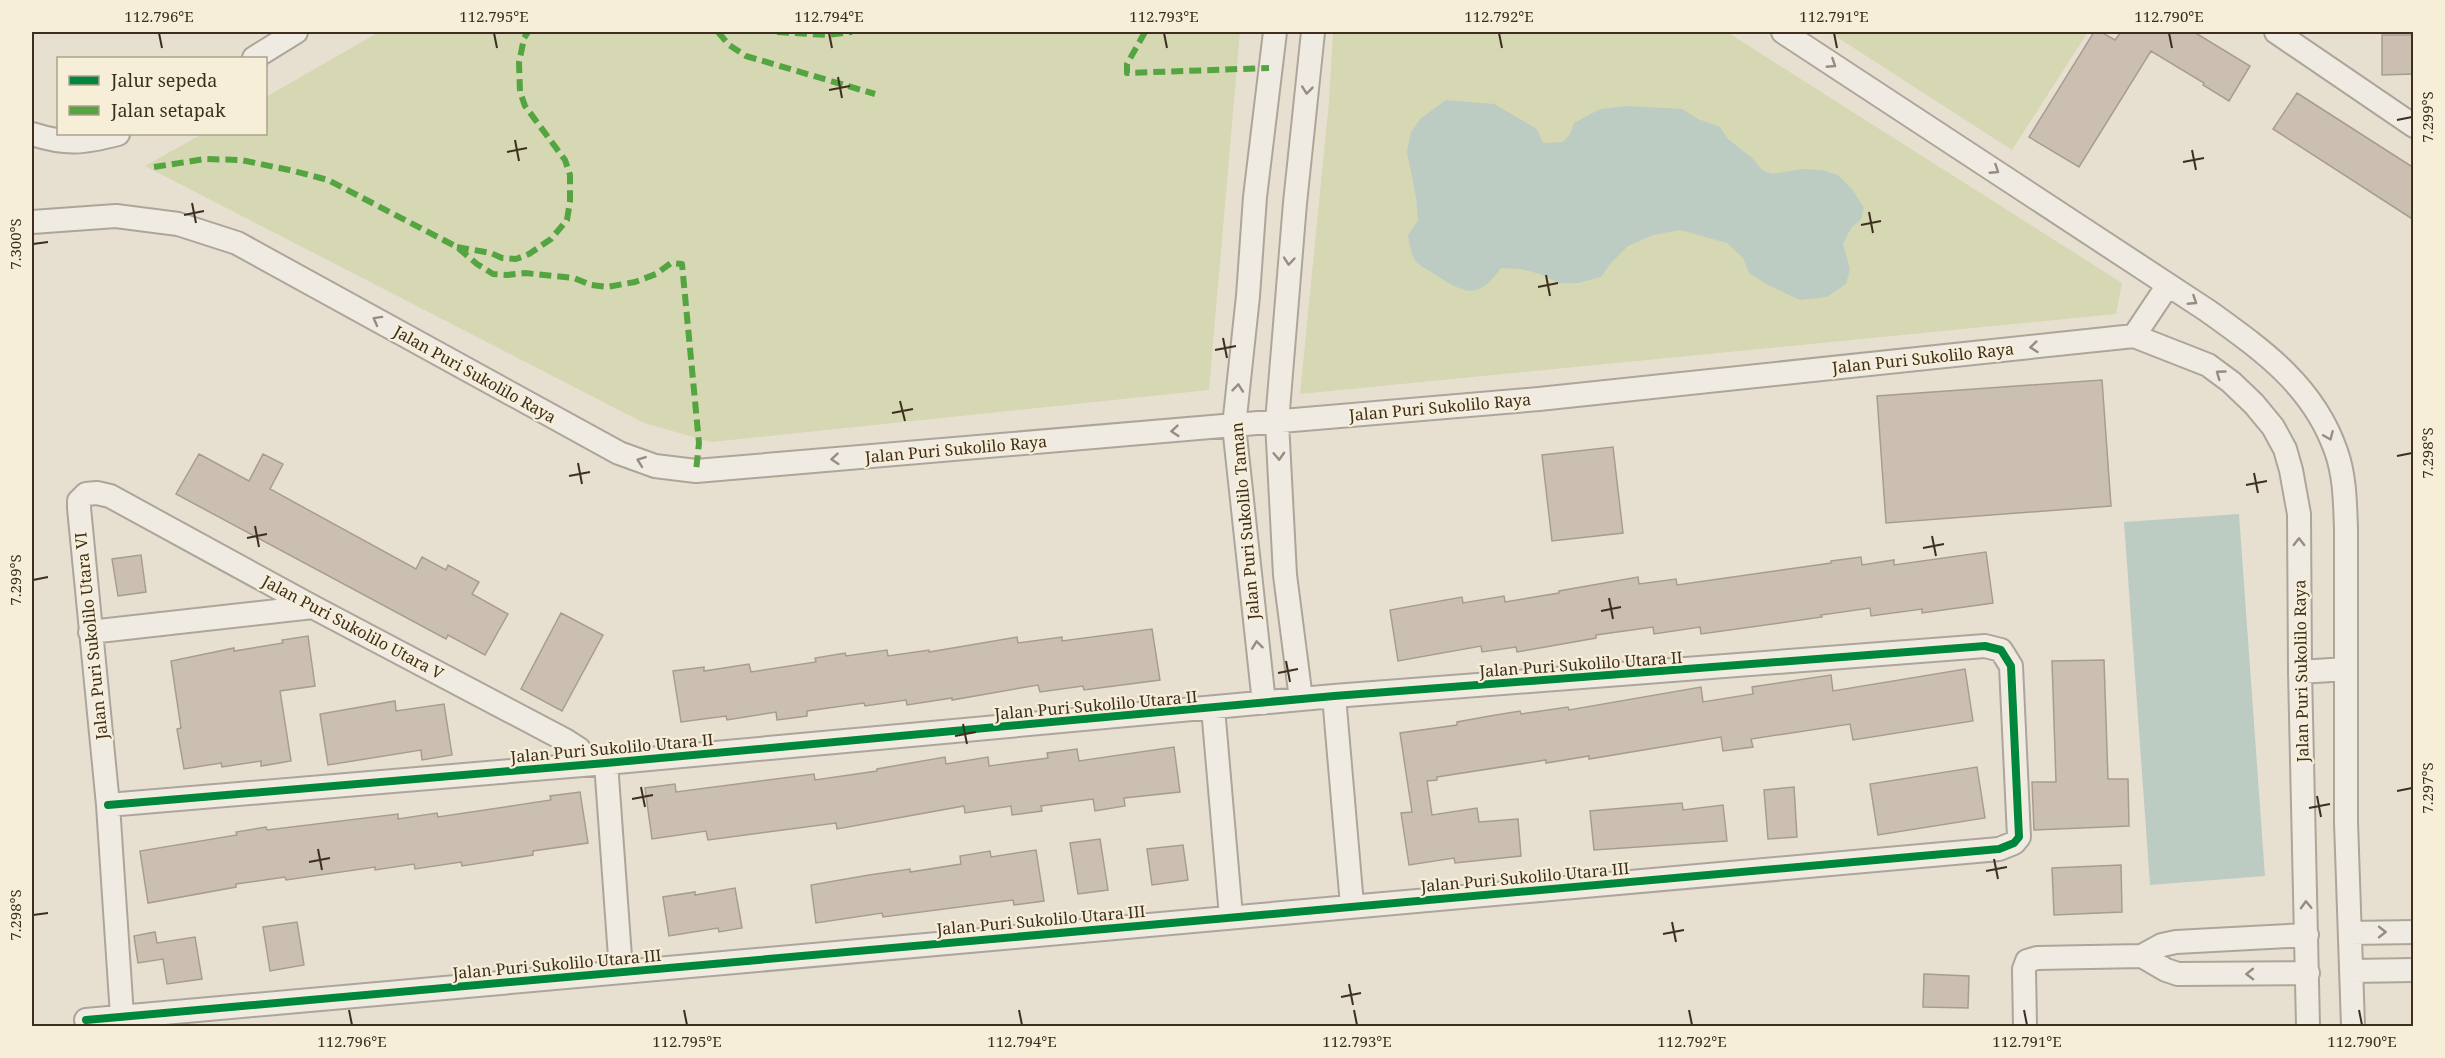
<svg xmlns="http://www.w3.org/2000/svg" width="2445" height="1058" viewBox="0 0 2445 1058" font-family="'Noto Serif',serif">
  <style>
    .green { fill: #d6d7b3 }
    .water { fill: #bcccc2 }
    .building { fill: #cbbfb2; stroke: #a89c90; stroke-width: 1.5 }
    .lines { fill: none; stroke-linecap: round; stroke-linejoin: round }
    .minor-casing { stroke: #ada599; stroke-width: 26 }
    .minor { stroke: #efebe3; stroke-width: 22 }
    .quiet { stroke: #54a441; stroke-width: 6; stroke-dasharray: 12 6; stroke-linecap: butt }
    .cycleway-casing { stroke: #f7eed8; stroke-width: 11 }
    .cycleway { stroke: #00873e; stroke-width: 8 }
    .oneway { stroke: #968c82 }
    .ticks { fill: none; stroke: #3d2e20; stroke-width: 2 }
    .labels { text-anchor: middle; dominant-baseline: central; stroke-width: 4.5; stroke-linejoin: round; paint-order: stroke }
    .street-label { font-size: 16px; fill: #3d2e20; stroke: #f7eed8 }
    .neatline { fill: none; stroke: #3d2e20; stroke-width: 2 }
    .ticks-label { font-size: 15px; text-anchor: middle; fill: #3d2e20 }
  </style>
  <rect width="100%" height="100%" fill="#e7e0d1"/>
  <!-- green -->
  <path class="green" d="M 379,32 L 1240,32 L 1209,390 L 711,442 L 644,423 L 145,166 L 202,134 L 266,134 L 266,97 Z
    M 1333,32 L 1727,32 L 2122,283 L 2116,314 L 1300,394 L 1329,101 Z
    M 1829,32 L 2088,32 L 2012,150 Z"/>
  <!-- water -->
  <path class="water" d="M 1446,100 L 1494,104 L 1537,129 L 1543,143 L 1563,142 L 1570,134 L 1574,123 L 1600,109 L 1628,106 L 1682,109 L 1698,119 L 1720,127 L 1728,139 L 1752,158 L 1762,170 L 1772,174 L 1802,169 L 1822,170 L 1838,175 L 1852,189 L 1864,208 L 1861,219 L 1851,228 L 1843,244 L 1850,269 L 1846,284 L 1827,297 L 1800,300 L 1766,284 L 1749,273 L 1743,258 L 1727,243 L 1680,230 L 1653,235 L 1628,246 L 1611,263 L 1601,277 L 1578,283 L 1559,283 L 1540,274 L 1521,269 L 1501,268 C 1480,297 1468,296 1439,277 C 1416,262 1413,266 1408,235 L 1418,221 L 1416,197 L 1407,152 L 1411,132 L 1420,119 Z
    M 2239,514 L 2265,876 L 2150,885 L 2124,522 Z"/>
  <!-- building -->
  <path class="building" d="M 2094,32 L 2101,32 L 2115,40 L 2121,32 L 2194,32 L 2250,66 L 2229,101 L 2203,85 L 2204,83 L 2151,51 L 2079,167 L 2029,137 Z
    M 2382,35 L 2414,35 L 2414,74 L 2382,75 Z
    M 2297,93 L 2414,168 L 2414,220 L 2273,129 Z
    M 2102,380 L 2111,506 L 1886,523 L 1877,396 Z
    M 1613,447 L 1623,533 L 1552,541 L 1542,455 Z
    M 199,454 L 249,481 L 263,454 L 283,464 L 270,489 L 416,569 L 422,557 L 446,570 L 448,565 L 479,582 L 472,594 L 508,614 L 485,655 L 448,635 L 446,639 L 176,494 Z
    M 1986,552 L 1993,603 L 1922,613 L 1922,609 L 1871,616 L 1870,608 L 1821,615 L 1822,617 L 1701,634 L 1700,627 L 1654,634 L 1653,627 L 1596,635 L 1596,638 L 1517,652 L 1516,647 L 1482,652 L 1481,646 L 1398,661 L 1390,610 L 1462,597 L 1463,603 L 1504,596 L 1505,602 L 1559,593 L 1559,591 L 1638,577 L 1639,584 L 1676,579 L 1677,585 L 1831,563 L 1831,561 L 1861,557 L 1862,565 L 1894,560 L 1894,565 Z
    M 141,555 L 146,592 L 118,596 L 112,559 Z
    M 561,613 L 603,635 L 562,711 L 521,689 Z
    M 1152,629 L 1160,680 L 1084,690 L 1083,686 L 1040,692 L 1038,685 L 952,700 L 952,698 L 907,705 L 906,700 L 865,706 L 864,703 L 807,711 L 807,716 L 777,720 L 776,712 L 727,720 L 726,716 L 681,722 L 673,671 L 704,667 L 704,671 L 749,664 L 751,672 L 816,662 L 815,658 L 845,653 L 846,656 L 887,650 L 888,656 L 929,650 L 929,652 L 1017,637 L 1018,643 L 1062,637 L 1062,641 Z
    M 308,636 L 315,686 L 280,691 L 291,761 L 261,766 L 261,761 L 222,767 L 221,763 L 184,769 L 177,729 L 181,728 L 171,661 L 234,648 L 234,651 L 283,643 L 282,640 Z
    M 2104,660 L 2108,779 L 2128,779 L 2129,826 L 2034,830 L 2032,782 L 2056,782 L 2052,661 Z
    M 1965,669 L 1973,721 L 1853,740 L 1850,724 L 1751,739 L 1753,747 L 1723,751 L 1721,737 L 1589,759 L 1589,756 L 1546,763 L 1546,760 L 1437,777 L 1437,780 L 1427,781 L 1432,815 L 1477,808 L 1479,822 L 1518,819 L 1521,856 L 1455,863 L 1454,858 L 1409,865 L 1401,813 L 1412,812 L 1400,733 L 1457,725 L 1457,722 L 1490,716 L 1520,711 L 1521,714 L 1568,707 L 1569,710 L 1701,687 L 1703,702 L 1753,694 L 1752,687 L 1831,675 L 1833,691 Z
    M 395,701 L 396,711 L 444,704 L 452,755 L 422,760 L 421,750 L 328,765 L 320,714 Z
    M 1174,747 L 1180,792 L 1124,798 L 1125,806 L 1095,811 L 1093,799 L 1041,806 L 1042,811 L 1012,815 L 1011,806 L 965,813 L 964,806 L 837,829 L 836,823 L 708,840 L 706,831 L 652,839 L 645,788 L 675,784 L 676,792 L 814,774 L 815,780 L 877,771 L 877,769 L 945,757 L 946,764 L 988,757 L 989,766 L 1048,758 L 1047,753 L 1077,749 L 1079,761 Z
    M 1977,767 L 1985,818 L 1878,835 L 1870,784 Z
    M 1794,787 L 1797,837 L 1768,839 L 1764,790 Z
    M 580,792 L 588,843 L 533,851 L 533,855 L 462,866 L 461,862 L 415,869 L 414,864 L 375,870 L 375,867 L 286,880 L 285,877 L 236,884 L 236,887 L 148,903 L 140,851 L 237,835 L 236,832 L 266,827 L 267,830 L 398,814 L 398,819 L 437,813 L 438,817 L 551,800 L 550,796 Z
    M 1682,803 L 1683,810 L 1723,805 L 1727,841 L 1594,850 L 1590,811 Z
    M 1100,839 L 1108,890 L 1078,894 L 1070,843 Z
    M 1183,845 L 1188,880 L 1152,885 L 1147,849 Z
    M 1036,850 L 1044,901 L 1014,905 L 1013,900 L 883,917 L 882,913 L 816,923 L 811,885 L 869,875 L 910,869 L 910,872 L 961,864 L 960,856 L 990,851 L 991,857 Z
    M 2121,865 L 2122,912 L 2054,915 L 2052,868 Z
    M 735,888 L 742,928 L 719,932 L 718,928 L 669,936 L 663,897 L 695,892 L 695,895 Z
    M 297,922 L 304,965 L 270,971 L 263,927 Z
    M 155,932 L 157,943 L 195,937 L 202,979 L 167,984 L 163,959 L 138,963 L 134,936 Z
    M 1924,974 L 1969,976 L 1968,1008 L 1923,1007 Z"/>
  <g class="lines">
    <!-- minor casing -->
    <g class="minor-casing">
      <path id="minor" d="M 1783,32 L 2208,311 C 2262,350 2313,385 2336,451 C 2345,476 2345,503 2346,529 L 2346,822 L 2353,1026
        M 2276,32 L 2414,126
        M 254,58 L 296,32
        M 32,134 C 67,145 83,143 118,134
        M 32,222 L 116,216 L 178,224 L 237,243 L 619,453 L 655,466 L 696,471 L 1539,399 L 2134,336 L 2208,365 L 2231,382 L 2254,404 L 2273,427 L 2285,449 L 2291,470 L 2299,514 L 2300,672 L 2308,1026
        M 2134,336 L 2168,285
        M 90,632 L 313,607
        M 2300,672 L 2346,669
        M 1334,696 L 1352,905
        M 1301,699 L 1285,575 L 1277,422 L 1295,203 L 1313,32
        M 1264,703 L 1234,426 L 1248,296 L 1255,197 L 1275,32
        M 1213,708 L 1231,916
        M 606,763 L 621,971
        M 2350,933 L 2414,932
        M 2307,935 L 2176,942 L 2162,945 L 2142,956 L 2166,970 L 2178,974 L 2308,973
        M 2352,971 L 2414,970
        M 122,1016 L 108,805 L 79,508 L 79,501 L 86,494 L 97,493 L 110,496 L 313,607 L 565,740 L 579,749 L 591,764
        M 86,1020 L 1999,849 L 2014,843 L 2019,837 L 2011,666 L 2001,650 L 1985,646 L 1334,696 L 606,763 L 108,805
        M 2025,1026 L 2024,969 L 2027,961 L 2037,958 L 2142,956"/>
    </g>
    <!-- minor -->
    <use href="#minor" class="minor"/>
    <!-- quiet -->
    <path class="quiet" d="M 718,32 L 729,45 L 746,56 L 875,94
      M 777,32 L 827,35 L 852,32
      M 1145,32 L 1127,64 L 1127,73 L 1269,68
      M 154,167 L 205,159 L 241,160 L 294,171 L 328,180 L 457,247 L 477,264 L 493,274 L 507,275 L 525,273 L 554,276 L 574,278 L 591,285 L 607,287 L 635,282 L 656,274 L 671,263 L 682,264 L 699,443 L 696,471
      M 457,247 L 491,253 L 502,258 L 516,259 L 529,254 L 551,239 L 567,220 L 570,201 L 570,175 L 565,160 L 525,106 L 520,92 L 519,63 L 524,38 L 528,32"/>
    <!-- cycleway casing -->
    <g class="cycleway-casing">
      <path id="cycleway" d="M 86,1020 L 1999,849 L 2014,843 L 2019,837 L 2011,666 L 2001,650 L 1985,646 L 1334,696 L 606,763 L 108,805"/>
    </g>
    <!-- cycleway -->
    <use href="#cycleway" class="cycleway"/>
  </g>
  <!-- one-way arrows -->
  <defs><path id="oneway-chevron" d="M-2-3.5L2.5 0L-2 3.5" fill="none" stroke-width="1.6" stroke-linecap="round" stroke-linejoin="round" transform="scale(1.5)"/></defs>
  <g class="oneway">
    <use href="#oneway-chevron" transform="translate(1832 64) rotate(33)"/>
    <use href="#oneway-chevron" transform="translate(1307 90) rotate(96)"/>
    <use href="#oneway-chevron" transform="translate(1995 170) rotate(33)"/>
    <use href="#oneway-chevron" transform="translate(1289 261) rotate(95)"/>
    <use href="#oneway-chevron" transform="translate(2193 301) rotate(33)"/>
    <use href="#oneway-chevron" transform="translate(377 320) rotate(-151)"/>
    <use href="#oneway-chevron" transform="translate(2034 347) rotate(174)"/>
    <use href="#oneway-chevron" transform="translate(2220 374) rotate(-144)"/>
    <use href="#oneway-chevron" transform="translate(1238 388) rotate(-84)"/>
    <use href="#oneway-chevron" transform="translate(1175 431) rotate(175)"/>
    <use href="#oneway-chevron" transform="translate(2329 436) rotate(67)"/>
    <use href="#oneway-chevron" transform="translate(1279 456) rotate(87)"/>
    <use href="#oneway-chevron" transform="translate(835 459) rotate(175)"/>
    <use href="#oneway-chevron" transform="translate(641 461) rotate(-160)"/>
    <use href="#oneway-chevron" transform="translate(2299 542) rotate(-90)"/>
    <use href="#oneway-chevron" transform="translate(1257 645) rotate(-97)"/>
    <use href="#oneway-chevron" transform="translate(2306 905) rotate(-92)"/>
    <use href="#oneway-chevron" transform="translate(2382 932)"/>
    <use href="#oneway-chevron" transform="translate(2250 974) rotate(179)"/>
  </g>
  <!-- ticks -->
  <path class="ticks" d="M 159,33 L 162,48M 494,33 L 497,48M 829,33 L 832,48M 1164,33 L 1167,48M 1499,33 L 1502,48M 1834,33 L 1837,48M 2169,33 L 2172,48M 838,77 L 842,98M 829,90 L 850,86M 2397,120 L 2412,117M 515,140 L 519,161M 2192,150 L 2196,170M 507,152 L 527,148M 2183,162 L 2204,158M 192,203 L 196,223M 1869,212 L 1873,233M 184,215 L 204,211M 1861,225 L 1881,221M 33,244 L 48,242M 1546,275 L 1550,296M 1538,287 L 1558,283M 1223,338 L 1227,358M 1215,350 L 1236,346M 900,401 L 905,421M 892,413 L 913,409M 2397,456 L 2412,453M 578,463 L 582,484M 2254,473 L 2258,493M 569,476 L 590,472M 2246,485 L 2267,481M 255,526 L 259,547M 1932,536 L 1936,556M 247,538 L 267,534M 1923,548 L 1944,544M 33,580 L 48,577M 1609,598 L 1613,619M 1601,611 L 1621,607M 1286,661 L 1290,682M 1278,673 L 1298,669M 963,724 L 967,744M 955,736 L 976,732M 641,787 L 645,807M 2397,791 L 2412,788M 2317,796 L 2321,817M 632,799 L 653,795M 2309,808 L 2330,804M 318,849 L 322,870M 1994,859 L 1998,879M 309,862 L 330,858M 1986,871 L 2007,867M 33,915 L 48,913M 1672,922 L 1676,942M 1663,934 L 1684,930M 1349,984 L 1353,1005M 1341,997 L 1361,993M 349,1010 L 352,1025M 684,1010 L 687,1025M 1019,1010 L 1022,1025M 1354,1010 L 1357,1025M 1689,1010 L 1692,1025M 2024,1010 L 2027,1025M 2359,1010 L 2362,1025"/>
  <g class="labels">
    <!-- street labels -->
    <g class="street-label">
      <text transform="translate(1923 358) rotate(-6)">Jalan Puri Sukolilo Raya</text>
      <text transform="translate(475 374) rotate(29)">Jalan Puri Sukolilo Raya</text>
      <text transform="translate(1440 407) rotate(-5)">Jalan Puri Sukolilo Raya</text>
      <text transform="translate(956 449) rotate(-5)">Jalan Puri Sukolilo Raya</text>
      <text transform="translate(1245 521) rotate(-95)">Jalan Puri Sukolilo Taman</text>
      <text transform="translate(353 627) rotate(28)">Jalan Puri Sukolilo Utara V</text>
      <text transform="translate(91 636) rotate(-96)">Jalan Puri Sukolilo Utara VI</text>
      <text transform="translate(1581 664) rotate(-4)">Jalan Puri Sukolilo Utara II</text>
      <text transform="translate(2301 671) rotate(-91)">Jalan Puri Sukolilo Raya</text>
      <text transform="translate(1096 705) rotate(-5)">Jalan Puri Sukolilo Utara II</text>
      <text transform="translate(612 748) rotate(-5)">Jalan Puri Sukolilo Utara II</text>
      <text transform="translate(1525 877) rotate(-5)">Jalan Puri Sukolilo Utara III</text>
      <text transform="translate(1041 920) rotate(-5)">Jalan Puri Sukolilo Utara III</text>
      <text transform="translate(557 964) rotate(-5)">Jalan Puri Sukolilo Utara III</text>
    </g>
  </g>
  <!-- border -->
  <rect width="2445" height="1058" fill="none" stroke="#f7eed8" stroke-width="66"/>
  <!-- legend -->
  <rect x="57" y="57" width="210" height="78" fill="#f7eed8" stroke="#ada18e" stroke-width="1.5"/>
  <rect x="69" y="76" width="30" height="9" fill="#00873e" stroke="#ada18e" stroke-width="1.5"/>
  <text x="111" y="87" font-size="18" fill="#3d2e20">Jalur sepeda</text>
  <rect x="69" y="106" width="30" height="9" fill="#54a441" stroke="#ada18e" stroke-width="1.5"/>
  <text x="111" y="117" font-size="18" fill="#3d2e20">Jalan setapak</text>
  <rect x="33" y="33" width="2379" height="992" class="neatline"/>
  <g class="ticks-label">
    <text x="159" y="22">112.796°E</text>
    <text x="494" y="22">112.795°E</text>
    <text x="829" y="22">112.794°E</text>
    <text x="1164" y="22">112.793°E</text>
    <text x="1499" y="22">112.792°E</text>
    <text x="1834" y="22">112.791°E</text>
    <text x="2169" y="22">112.790°E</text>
    <text transform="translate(2428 117) rotate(-90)" y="5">7.299°S</text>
    <text transform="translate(16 244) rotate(-90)" y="5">7.300°S</text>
    <text transform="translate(2428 453) rotate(-90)" y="5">7.298°S</text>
    <text transform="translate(16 580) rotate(-90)" y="5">7.299°S</text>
    <text transform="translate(2428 788) rotate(-90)" y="5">7.297°S</text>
    <text transform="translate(16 915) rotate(-90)" y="5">7.298°S</text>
    <text x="352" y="1047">112.796°E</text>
    <text x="687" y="1047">112.795°E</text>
    <text x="1022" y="1047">112.794°E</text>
    <text x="1357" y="1047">112.793°E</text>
    <text x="1692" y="1047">112.792°E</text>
    <text x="2027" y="1047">112.791°E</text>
    <text x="2362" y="1047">112.790°E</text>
  </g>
</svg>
